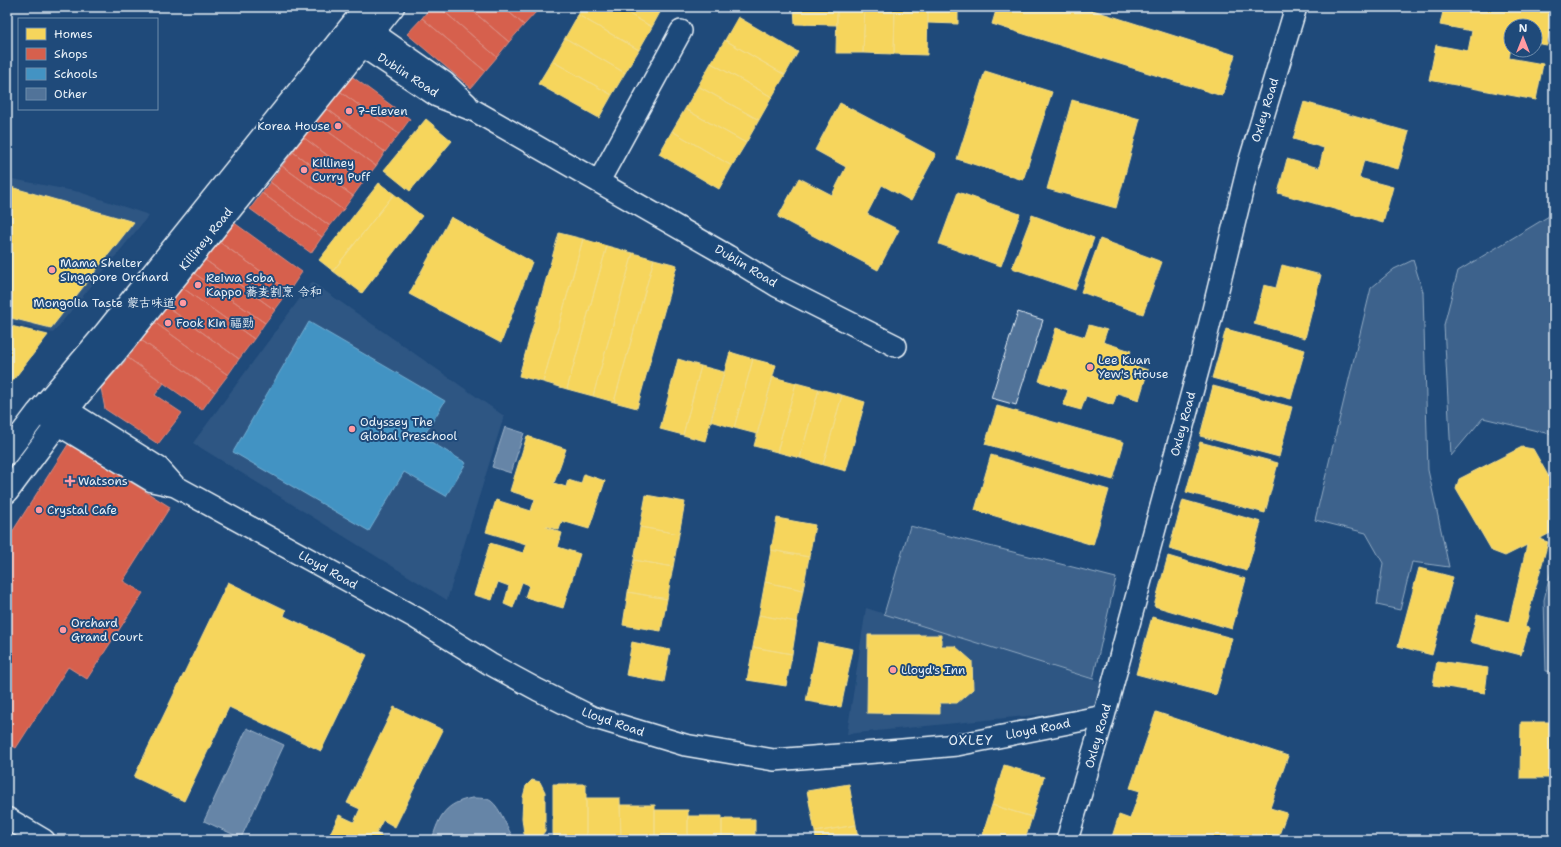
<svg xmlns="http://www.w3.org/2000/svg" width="1561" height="847" viewBox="0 0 1561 847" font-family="'Shantell Sans','LXGW WenKai TC',sans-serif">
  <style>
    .built { fill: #2e5683 }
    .green { fill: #3c628c; stroke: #92aac2 }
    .water { fill: #6685a7; stroke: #9ab0c7 }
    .homes { fill: #f6d55c; stroke: #f2dd8b }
    .shops { fill: #d6604d; stroke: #db8c80 }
    .schools { fill: #4393c3; stroke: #74afd3 }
    .building { fill: #517399; stroke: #e8f1f8 }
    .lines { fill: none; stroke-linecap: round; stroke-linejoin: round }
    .street-casing { stroke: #e8f1f8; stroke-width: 24 }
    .secondary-casing { stroke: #e8f1f8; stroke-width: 25 }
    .street { stroke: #1f4a7a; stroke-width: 21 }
    .secondary { stroke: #1f4a7a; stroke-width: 22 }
    .poi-dot { fill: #ff9aa2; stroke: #1f4a7a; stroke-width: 1.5 }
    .labels { text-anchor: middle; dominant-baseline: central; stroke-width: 4; stroke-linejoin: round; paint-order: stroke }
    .street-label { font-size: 12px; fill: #e8f1f8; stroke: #1f4a7a }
    .poi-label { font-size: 12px; fill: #e8f1f8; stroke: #1f4a7a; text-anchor: start }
    .neighbourhood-label { font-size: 13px; letter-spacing: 1px; fill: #e8f1f8; stroke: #1f4a7a }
  </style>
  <rect width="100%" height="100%" fill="#1f4a7a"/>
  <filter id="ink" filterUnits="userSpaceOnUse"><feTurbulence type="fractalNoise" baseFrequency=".025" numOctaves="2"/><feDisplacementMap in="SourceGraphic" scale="8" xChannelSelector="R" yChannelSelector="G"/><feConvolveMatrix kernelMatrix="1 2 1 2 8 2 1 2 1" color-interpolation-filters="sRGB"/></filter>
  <g filter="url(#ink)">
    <!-- built -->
    <path class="built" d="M 7,178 L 79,192 L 149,215 L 53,333 L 7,322 Z
      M 312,282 L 504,416 L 447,600 L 193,443 Z
      M 866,608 L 1101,682 L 1094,709 L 847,734 Z"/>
    <!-- green -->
    <path class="green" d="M 1554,213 L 1554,435 L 1483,418 L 1451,456 L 1444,325 L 1458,271 Z
      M 1413,260 L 1423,292 L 1428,470 L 1449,567 L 1412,562 L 1400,610 L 1377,605 L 1383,563 L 1366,533 L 1315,520 L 1371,288 L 1394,269 Z
      M 910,526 L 1116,578 L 1093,679 L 884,614 Z
      M 1554,558 L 1554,672 L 1546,671 L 1544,600 Z"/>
    <!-- water -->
    <path class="water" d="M 505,427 L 524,433 L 511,473 L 492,467 Z
      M 247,728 L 284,745 L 241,838 L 204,821 Z
      M 472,798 C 478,798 487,798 491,801 C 501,808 507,830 515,840 L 432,840 C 439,815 446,803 472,798 Z"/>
    <!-- homes -->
    <path class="homes" d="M 583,7 L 617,7 L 652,27 L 639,50 L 578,15 Z
      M 617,7 L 663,7 L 652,27 Z
      M 794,7 L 837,7 L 837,25 L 795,24 Z
      M 837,7 L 865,7 L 863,53 L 836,53 Z
      M 865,7 L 895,7 L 894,54 L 863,53 Z
      M 895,7 L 928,7 L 927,55 L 894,54 Z
      M 928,7 L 958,7 L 958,24 L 928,23 Z
      M 997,7 L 1083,7 L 1235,55 L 1222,96 L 992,24 Z
      M 1444,7 L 1554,7 L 1547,45 L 1535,43 L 1535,26 L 1511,26 L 1511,48 L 1509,58 L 1543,64 L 1536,100 L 1429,80 L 1436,45 L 1468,51 L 1472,31 L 1440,25 Z
      M 578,15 L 639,50 L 625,73 L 565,38 Z
      M 738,17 L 798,52 L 785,75 L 725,40 Z
      M 565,38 L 625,73 L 612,95 L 552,61 Z
      M 725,40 L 785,75 L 772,97 L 711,63 Z
      M 552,61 L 612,95 L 599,118 L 538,84 Z
      M 711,63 L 772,97 L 759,120 L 698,86 Z
      M 985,71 L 1052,92 L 1023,180 L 957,159 Z
      M 698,86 L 759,120 L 746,143 L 685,109 Z
      M 1072,100 L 1140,119 L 1116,208 L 1047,189 Z
      M 1304,102 L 1409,132 L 1398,169 L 1364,160 L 1359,178 L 1393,187 L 1383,223 L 1278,193 L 1287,159 L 1319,168 L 1324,148 L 1293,139 Z
      M 840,103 L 936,154 L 911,201 L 882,185 L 867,214 L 899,230 L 878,270 L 778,217 L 799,178 L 832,195 L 846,167 L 815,150 Z
      M 685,109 L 746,143 L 732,166 L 672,131 Z
      M 426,119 L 452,141 L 410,191 L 384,170 Z
      M 672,131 L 732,166 L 719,189 L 659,154 Z
      M 379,183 L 394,194 L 333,271 L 319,260 Z
      M 7,186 L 134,222 L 51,328 L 7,317 Z
      M 958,192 L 1020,214 L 1001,266 L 939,244 Z
      M 394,194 L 422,216 L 362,293 L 333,271 Z
      M 1032,215 L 1094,238 L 1075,290 L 1012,268 Z
      M 451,217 L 532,262 L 501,343 L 409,294 Z
      M 559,233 L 583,239 L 543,382 L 519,376 Z
      M 583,239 L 607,246 L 567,389 L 543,382 Z
      M 1100,239 L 1162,262 L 1143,314 L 1081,292 Z
      M 607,246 L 633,253 L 593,396 L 567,389 Z
      M 633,253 L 654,259 L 614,402 L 593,396 Z
      M 654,259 L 677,265 L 637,408 L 614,402 Z
      M 1282,265 L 1321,275 L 1305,338 L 1254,324 L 1264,285 L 1276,288 Z
      M 7,325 L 48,335 L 7,388 Z
      M 1089,325 L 1107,330 L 1103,342 L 1131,351 L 1126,363 L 1148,370 L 1139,400 L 1117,393 L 1113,405 L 1086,396 L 1081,410 L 1063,405 L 1068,390 L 1039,381 L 1056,328 L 1085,337 Z
      M 1226,329 L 1305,350 L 1291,399 L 1212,378 Z
      M 730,352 L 753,359 L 734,428 L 711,421 Z
      M 678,359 L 701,366 L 683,435 L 660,429 Z
      M 753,359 L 776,365 L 757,434 L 734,428 Z
      M 701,366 L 724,372 L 705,441 L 683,435 Z
      M 773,377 L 796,383 L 777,452 L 754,446 Z
      M 796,383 L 819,389 L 800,458 L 777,452 Z
      M 1213,386 L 1292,407 L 1279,457 L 1200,436 Z
      M 819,389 L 842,395 L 823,465 L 800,458 Z
      M 842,395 L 865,402 L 846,471 L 823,465 Z
      M 997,406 L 1124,442 L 1113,480 L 985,444 Z
      M 527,436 L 566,449 L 554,483 L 566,487 L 568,480 L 581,484 L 584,474 L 605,481 L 589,529 L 562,521 L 559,530 L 546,526 L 546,527 L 562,533 L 558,547 L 580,554 L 563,608 L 525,597 L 529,585 L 522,582 L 513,608 L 504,604 L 509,586 L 498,582 L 492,600 L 474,595 L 490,543 L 523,553 L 526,544 L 486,532 L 496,500 L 531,511 L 535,499 L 510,491 Z
      M 1200,442 L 1278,463 L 1265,513 L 1186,492 Z
      M 1522,447 L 1533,449 L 1554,486 L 1554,531 L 1539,539 L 1548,542 L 1525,627 L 1529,628 L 1521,655 L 1470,642 L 1477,614 L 1509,622 L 1527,545 L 1505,556 L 1492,551 L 1456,489 L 1459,479 Z
      M 991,455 L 1109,490 L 1093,545 L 975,510 Z
      M 646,495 L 685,502 L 679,534 L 640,527 Z
      M 1183,500 L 1261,522 L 1247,571 L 1169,549 Z
      M 777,518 L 815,525 L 809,557 L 771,550 Z
      M 640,527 L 679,534 L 673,567 L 634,560 Z
      M 771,550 L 809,557 L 803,590 L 765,582 Z
      M 1168,556 L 1246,579 L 1232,629 L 1154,606 Z
      M 634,560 L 673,567 L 667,599 L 628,592 Z
      M 1419,568 L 1453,577 L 1432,655 L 1398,646 Z
      M 228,582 L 286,610 L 284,616 L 367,655 L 321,751 L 229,707 L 184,801 L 134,777 Z
      M 765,582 L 803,590 L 797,622 L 759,615 Z
      M 628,592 L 667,599 L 661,631 L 623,625 Z
      M 759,615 L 797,622 L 792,654 L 753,647 Z
      M 1152,617 L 1232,638 L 1216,695 L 1136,674 Z
      M 868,635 L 941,635 L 941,646 L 955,646 L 972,661 L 973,689 L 957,703 L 940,703 L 940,714 L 867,713 Z
      M 632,642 L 670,650 L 664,682 L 626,675 Z
      M 818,642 L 853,649 L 841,707 L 806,701 Z
      M 753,647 L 792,654 L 786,686 L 747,680 Z
      M 1437,661 L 1488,668 L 1485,693 L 1433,685 Z
      M 394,707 L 443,730 L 395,827 L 383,820 L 376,833 L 388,840 L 327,840 L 339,815 L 354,822 L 360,809 L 347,803 Z
      M 1156,712 L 1288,756 L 1270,808 L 1287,813 L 1277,840 L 1111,840 L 1119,815 L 1130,819 L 1140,791 L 1130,788 Z
      M 1521,722 L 1554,722 L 1554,778 L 1520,778 Z
      M 1004,765 L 1044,777 L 1032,817 L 992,805 Z
      M 532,780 L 540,782 L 545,792 L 545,831 L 539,839 L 530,839 L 524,834 L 522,818 L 523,797 L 526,786 Z
      M 553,784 L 586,784 L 586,840 L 553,840 Z
      M 849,784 L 856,825 L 815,832 L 807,791 Z
      M 586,798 L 620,798 L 621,840 L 586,840 Z
      M 620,805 L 655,805 L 655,840 L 621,840 Z
      M 992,805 L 1032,817 L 1025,840 L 981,840 Z
      M 655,810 L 688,810 L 688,840 L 655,840 Z
      M 688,816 L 722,816 L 722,840 L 688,840 Z
      M 722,819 L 755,819 L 755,840 L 722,840 Z
      M 856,825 L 858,840 L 816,840 L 815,832 Z
      M 1364,836 L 1377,840 L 1362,840 Z"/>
    <!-- shops -->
    <path class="shops" d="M 431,7 L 439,7 L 497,57 L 485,71 L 422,18 Z
      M 439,7 L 468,7 L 509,42 L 497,57 Z
      M 468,7 L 503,7 L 524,25 L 509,42 Z
      M 503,7 L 530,7 L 536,12 L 524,25 Z
      M 530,7 L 540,7 L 536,12 Z
      M 422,18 L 485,71 L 471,88 L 407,34 Z
      M 350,75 L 410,119 L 399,134 L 338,90 Z
      M 338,90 L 399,134 L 385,152 L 326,108 Z
      M 326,108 L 385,152 L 376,166 L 315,122 Z
      M 315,122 L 376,166 L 363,182 L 303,137 Z
      M 303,137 L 363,182 L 353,196 L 293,152 Z
      M 293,152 L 353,196 L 343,210 L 282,166 Z
      M 282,166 L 343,210 L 330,226 L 270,182 Z
      M 270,182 L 330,226 L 322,237 L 262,193 Z
      M 262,193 L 322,237 L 311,253 L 250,209 Z
      M 229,219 L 302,272 L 289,291 L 215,239 Z
      M 215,239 L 289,291 L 275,310 L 201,257 Z
      M 201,257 L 275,310 L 265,323 L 191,271 Z
      M 191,271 L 265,323 L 254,339 L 180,286 Z
      M 180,286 L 254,339 L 239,359 L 166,306 Z
      M 166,306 L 239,359 L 228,375 L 154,322 Z
      M 154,322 L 228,375 L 215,392 L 141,340 Z
      M 141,340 L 215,392 L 202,410 L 128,358 Z
      M 128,358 L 164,383 L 155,395 L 182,413 L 158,444 L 105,409 L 101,388 Z
      M 69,443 L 170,507 L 123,581 L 143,593 L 87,679 L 68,667 L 16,748 L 7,743 L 7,540 Z"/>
    <!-- schools -->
    <path class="schools" d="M 309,322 L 445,401 L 423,437 L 466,463 L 446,496 L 404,472 L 369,531 L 233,452 Z"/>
    <!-- building -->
    <path class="building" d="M 1018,312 L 1043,320 L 1016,405 L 991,398 Z"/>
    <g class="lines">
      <!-- street casing -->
      <g class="street-casing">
        <path id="street" d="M 358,22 L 444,82 L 467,104
          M 347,36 L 437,96 L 475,111 L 728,256 L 777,286 L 896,346
          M 599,181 L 681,31
          M 54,400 L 78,417 L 159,468 L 175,486
          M 42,415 L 152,481 L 175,486 L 416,618 L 490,664 L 538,690 L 592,717 L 685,745 L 774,760 L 902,750 L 957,745 L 1104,716
          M 7,818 L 44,840
          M 1067,840 L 1104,716 L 1200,363 L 1249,163 L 1296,7"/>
      </g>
      <!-- secondary casing -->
      <g class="secondary-casing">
        <path id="secondary" d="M 7,453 L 38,412 L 105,333 L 366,7
          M 7,492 L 79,395 L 115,353 L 393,7"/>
      </g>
      <!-- street -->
      <use href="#street" class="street"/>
      <!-- secondary -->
      <use href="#secondary" class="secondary"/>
    </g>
  </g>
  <!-- markers -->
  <g class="poi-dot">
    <circle cx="349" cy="111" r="4"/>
    <circle cx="338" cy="126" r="4"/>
    <circle cx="304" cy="170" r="4"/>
    <circle cx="52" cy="270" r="4"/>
    <circle cx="198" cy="285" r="4"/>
    <circle cx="183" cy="303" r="4"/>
    <circle cx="168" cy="323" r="4"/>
    <circle cx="1090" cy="367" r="4"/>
    <circle cx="352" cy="429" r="4"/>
    <path d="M68 475h4v4h4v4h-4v4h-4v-4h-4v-4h4z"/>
    <circle cx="39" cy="510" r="4"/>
    <circle cx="63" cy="630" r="4"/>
    <circle cx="893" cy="670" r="4"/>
  </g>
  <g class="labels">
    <!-- street labels -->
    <g class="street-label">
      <text transform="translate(408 75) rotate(33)">Dublin Road</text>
      <text transform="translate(1265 110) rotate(-73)">Oxley Road</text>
      <text transform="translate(206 239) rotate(-51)">Killiney Road</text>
      <text transform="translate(746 266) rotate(31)">Dublin Road</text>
      <text transform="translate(1183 424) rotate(-75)">Oxley Road</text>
      <text transform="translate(328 570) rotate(29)">Lloyd Road</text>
      <text transform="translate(613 722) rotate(19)">Lloyd Road</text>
      <text transform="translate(1038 729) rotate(-11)">Lloyd Road</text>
      <text transform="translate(1098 736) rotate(-74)">Oxley Road</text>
    </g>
    <!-- poi labels -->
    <g class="poi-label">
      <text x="357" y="111">7-Eleven</text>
      <text x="330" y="126" text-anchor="end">Korea House</text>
      <text x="312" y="163">Killiney<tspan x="312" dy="14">Curry Puff</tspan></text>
      <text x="60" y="263">Mama Shelter<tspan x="60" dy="14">Singapore Orchard</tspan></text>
      <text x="206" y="278">Reiwa Soba<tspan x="206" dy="14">Kappo 蕎麦割烹 令和</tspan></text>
      <text x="175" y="303" text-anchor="end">Mongolia Taste 蒙古味道</text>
      <text x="176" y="323">Fook Kin 福勁</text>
      <text x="1098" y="360">Lee Kuan<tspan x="1098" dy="14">Yew's House</tspan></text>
      <text x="360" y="422">Odyssey The<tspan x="360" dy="14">Global Preschool</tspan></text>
      <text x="78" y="481">Watsons</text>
      <text x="47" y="510">Crystal Cafe</text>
      <text x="71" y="623">Orchard<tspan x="71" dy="14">Grand Court</tspan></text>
      <text x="901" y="670">Lloyd's Inn</text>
    </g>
    <!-- neighbourhood labels -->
    <g class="neighbourhood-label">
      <text x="971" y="740">OXLEY</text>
    </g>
  </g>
  <!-- margin -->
  <rect width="1561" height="847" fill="none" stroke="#1f4a7a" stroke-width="24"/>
  <rect x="12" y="12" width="1537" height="823" fill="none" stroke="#e8f1f8" stroke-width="1.5" filter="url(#ink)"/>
  <!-- legend -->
  <rect x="18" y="18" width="140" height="92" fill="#1f4a7a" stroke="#6f8dac"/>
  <rect x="26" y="28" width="20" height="12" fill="#f6d55c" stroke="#6f8dac"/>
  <text x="54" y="38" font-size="12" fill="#e8f1f8">Homes</text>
  <rect x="26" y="48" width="20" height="12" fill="#d6604d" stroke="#6f8dac"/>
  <text x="54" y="58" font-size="12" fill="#e8f1f8">Shops</text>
  <rect x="26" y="68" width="20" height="12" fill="#4393c3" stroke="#6f8dac"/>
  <text x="54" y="78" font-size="12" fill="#e8f1f8">Schools</text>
  <rect x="26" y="88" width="20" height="12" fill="#517399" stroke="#6f8dac"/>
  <text x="54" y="98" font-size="12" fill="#e8f1f8">Other</text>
  <!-- north arrow -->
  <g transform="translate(1523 38)"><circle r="19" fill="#1f4a7a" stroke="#6f8dac"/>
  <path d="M0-3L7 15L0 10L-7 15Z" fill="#ff9aa2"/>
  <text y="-6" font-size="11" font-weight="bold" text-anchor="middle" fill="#e8f1f8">N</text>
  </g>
</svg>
